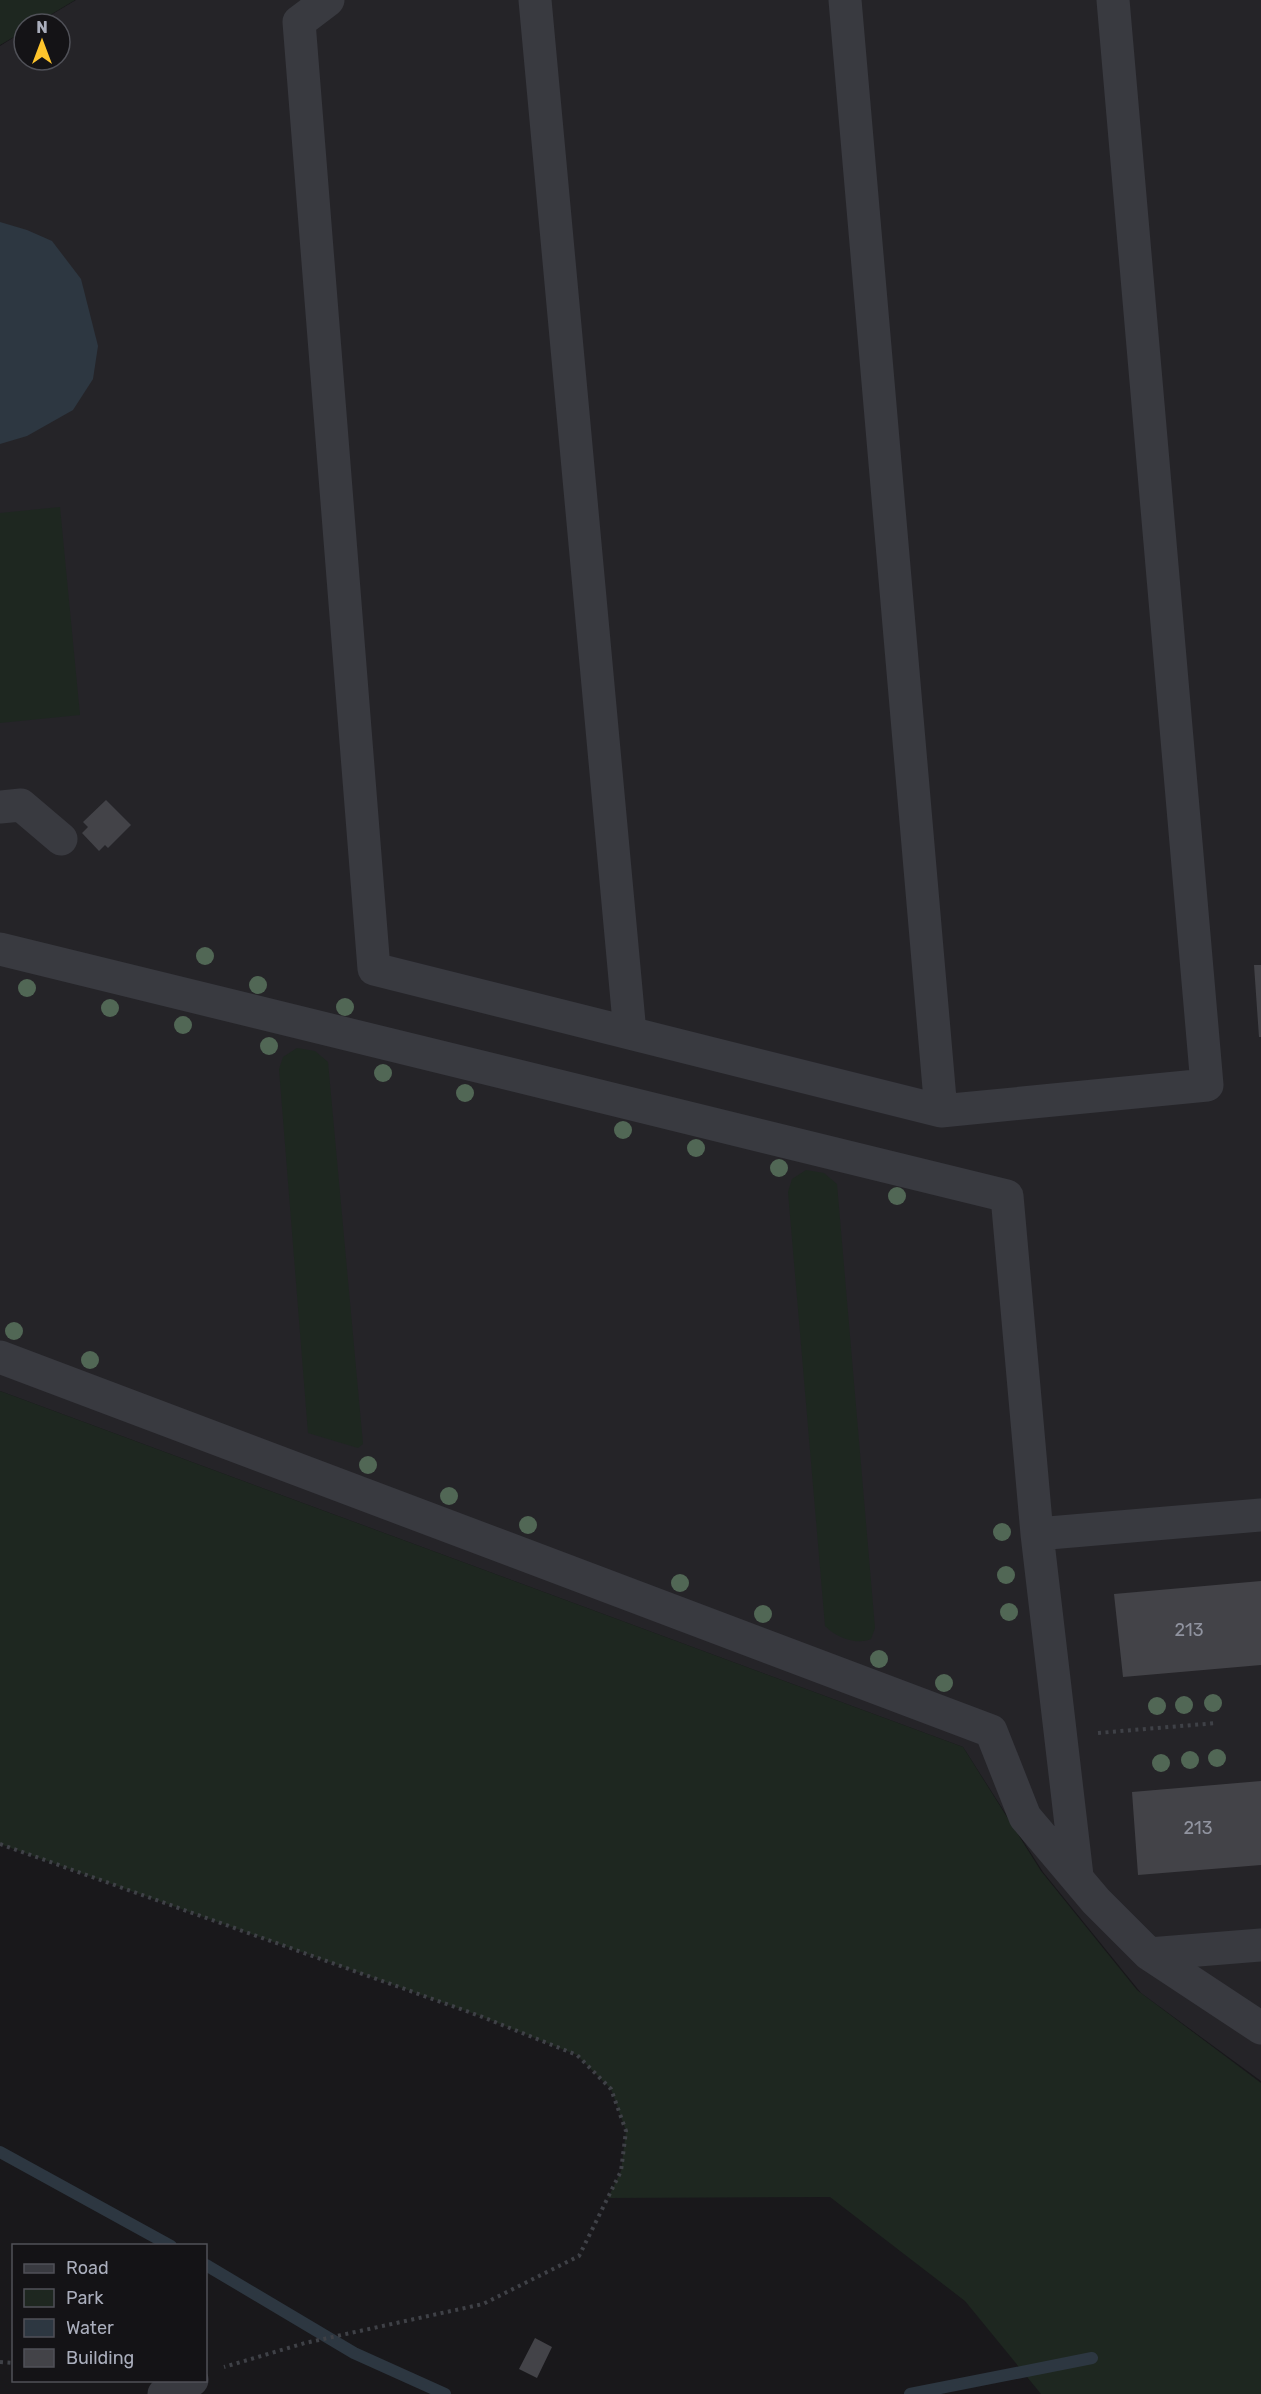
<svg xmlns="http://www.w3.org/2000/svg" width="1261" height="2394" viewBox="0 0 1261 2394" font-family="Rubik,sans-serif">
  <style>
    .built { fill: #252428 }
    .green { fill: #1e2720 }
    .water { fill: #2d3741 }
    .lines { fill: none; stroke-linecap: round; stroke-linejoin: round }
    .stream { stroke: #2d3741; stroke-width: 12 }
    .building { fill: #434348 }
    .path { stroke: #3f4147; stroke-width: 4; stroke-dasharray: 3 4.5; stroke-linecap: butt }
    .minor { stroke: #393a40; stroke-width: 33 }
    .tree { fill: #516755 }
    .labels { text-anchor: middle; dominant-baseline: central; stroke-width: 5; stroke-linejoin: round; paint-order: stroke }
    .number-label { font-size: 18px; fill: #90939f }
  </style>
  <rect width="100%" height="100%" fill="#19181b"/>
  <!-- built -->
  <path class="built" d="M 76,0 L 1261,0 L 1261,2081 L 1141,1993 L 1043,1872 L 963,1747 L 0,1391 L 0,46 L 24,31 L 24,60 L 60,60 L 60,24 L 36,24 Z"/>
  <!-- green -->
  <path class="green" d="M 0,0 L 75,0 L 35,24 L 24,24 L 24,31 L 0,45 Z
    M 60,507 L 80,715 L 0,723 L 0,513 Z
    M 297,1048 L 315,1051 L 328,1062 L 363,1444 L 358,1448 L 308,1433 L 279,1069 L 283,1057 Z
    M 806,1170 L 824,1173 L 837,1184 L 875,1628 L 871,1639 C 856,1645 837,1638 825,1626 L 788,1192 L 792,1179 Z
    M 0,1391 L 963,1747 L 1041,1871 L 1137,1990 L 1261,2083 L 1261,2394 L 1041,2394 L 965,2301 L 830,2197 L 608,2198 L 621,2171 L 626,2131 L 611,2089 L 577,2055 L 480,2016 L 0,1844 Z"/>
  <!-- water -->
  <path class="water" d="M 0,222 L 27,230 L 52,241 L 81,279 L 98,346 L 93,379 L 73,410 L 27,436 L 0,444 Z"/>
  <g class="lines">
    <!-- stream -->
    <path class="stream" d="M 0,2152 L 171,2246
      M 206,2265 L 354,2353 L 445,2394
      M 910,2394 L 1092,2358"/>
  </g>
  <!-- building -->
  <path class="building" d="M 106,800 L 131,825 L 108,848 L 105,845 L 99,851 L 82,833 L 88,827 L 83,822 Z
    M 1254,965 L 1261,965 L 1261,1037 L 1259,1037 Z
    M 1261,1581 L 1261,1665 L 1123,1677 L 1114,1594 Z
    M 1261,1781 L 1261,1865 L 1138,1875 L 1132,1792 Z
    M 535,2338 L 552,2347 L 537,2378 L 519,2369 Z"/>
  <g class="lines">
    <!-- path -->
    <path class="path" d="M 1098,1733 L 1217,1723
      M 0,1844 L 480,2016 L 577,2055 L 611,2089 L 626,2131 L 621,2171 L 579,2256 L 483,2304 L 305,2343 L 224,2367
      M 0,2362 L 14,2363"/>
    <!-- minor -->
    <path class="minor" d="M 328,0 L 299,22 L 374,969 L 941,1111 L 1207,1085 L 1113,0
      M 535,0 L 630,1033
      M 845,0 L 941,1111
      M 0,807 L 21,805 L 61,839
      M 0,949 L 1007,1196 L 1037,1534 L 1077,1876
      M 0,1357 L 991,1731 L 1025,1817 L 1096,1901 L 1149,1954 L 1261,2028
      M 1037,1534 L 1261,1515
      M 1149,1954 L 1261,1945
      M 164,2394 L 192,2380"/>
  </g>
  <!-- trees -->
  <g class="tree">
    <circle cx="205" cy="956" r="9"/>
    <circle cx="258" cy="985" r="9"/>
    <circle cx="27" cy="988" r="9"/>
    <circle cx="345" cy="1007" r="9"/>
    <circle cx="110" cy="1008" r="9"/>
    <circle cx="183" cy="1025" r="9"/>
    <circle cx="269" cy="1046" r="9"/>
    <circle cx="383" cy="1073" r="9"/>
    <circle cx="465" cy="1093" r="9"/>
    <circle cx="623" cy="1130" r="9"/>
    <circle cx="696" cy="1148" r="9"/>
    <circle cx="779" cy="1168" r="9"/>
    <circle cx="897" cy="1196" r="9"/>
    <circle cx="14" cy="1331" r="9"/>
    <circle cx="90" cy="1360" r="9"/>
    <circle cx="368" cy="1465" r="9"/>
    <circle cx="449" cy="1496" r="9"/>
    <circle cx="528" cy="1525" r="9"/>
    <circle cx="1002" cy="1532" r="9"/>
    <circle cx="1006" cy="1575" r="9"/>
    <circle cx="680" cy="1583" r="9"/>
    <circle cx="1009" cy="1612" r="9"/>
    <circle cx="763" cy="1614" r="9"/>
    <circle cx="879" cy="1659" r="9"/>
    <circle cx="944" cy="1683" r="9"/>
    <circle cx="1213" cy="1703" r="9"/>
    <circle cx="1184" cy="1705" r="9"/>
    <circle cx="1157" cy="1706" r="9"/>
    <circle cx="1217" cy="1758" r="9"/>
    <circle cx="1190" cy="1760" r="9"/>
    <circle cx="1161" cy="1763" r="9"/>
  </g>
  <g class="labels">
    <!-- number labels -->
    <g class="number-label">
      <text x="1189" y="1630">213</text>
      <text x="1198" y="1828">213</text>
    </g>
  </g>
  <!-- legend -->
  <rect x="12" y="2244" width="195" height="138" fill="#141316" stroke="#505158" stroke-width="1.5"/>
  <rect x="24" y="2264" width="30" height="9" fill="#393a40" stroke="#505158" stroke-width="1.5"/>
  <text x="66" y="2274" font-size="18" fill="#aaaebc">Road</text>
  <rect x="24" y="2289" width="30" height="18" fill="#1e2720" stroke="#505158" stroke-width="1.5"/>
  <text x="66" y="2304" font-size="18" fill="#aaaebc">Park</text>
  <rect x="24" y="2319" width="30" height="18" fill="#2d3741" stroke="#505158" stroke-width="1.5"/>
  <text x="66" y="2334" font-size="18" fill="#aaaebc">Water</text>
  <rect x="24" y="2349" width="30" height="18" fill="#434348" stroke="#505158" stroke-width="1.5"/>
  <text x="66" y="2364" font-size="18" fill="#aaaebc">Building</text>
  <!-- north arrow -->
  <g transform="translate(42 42)"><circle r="28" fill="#141316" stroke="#505158" stroke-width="1.5"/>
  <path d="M0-4.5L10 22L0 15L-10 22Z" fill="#ffc52c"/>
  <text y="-9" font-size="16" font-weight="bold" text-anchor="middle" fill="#aaaebc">N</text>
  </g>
</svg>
